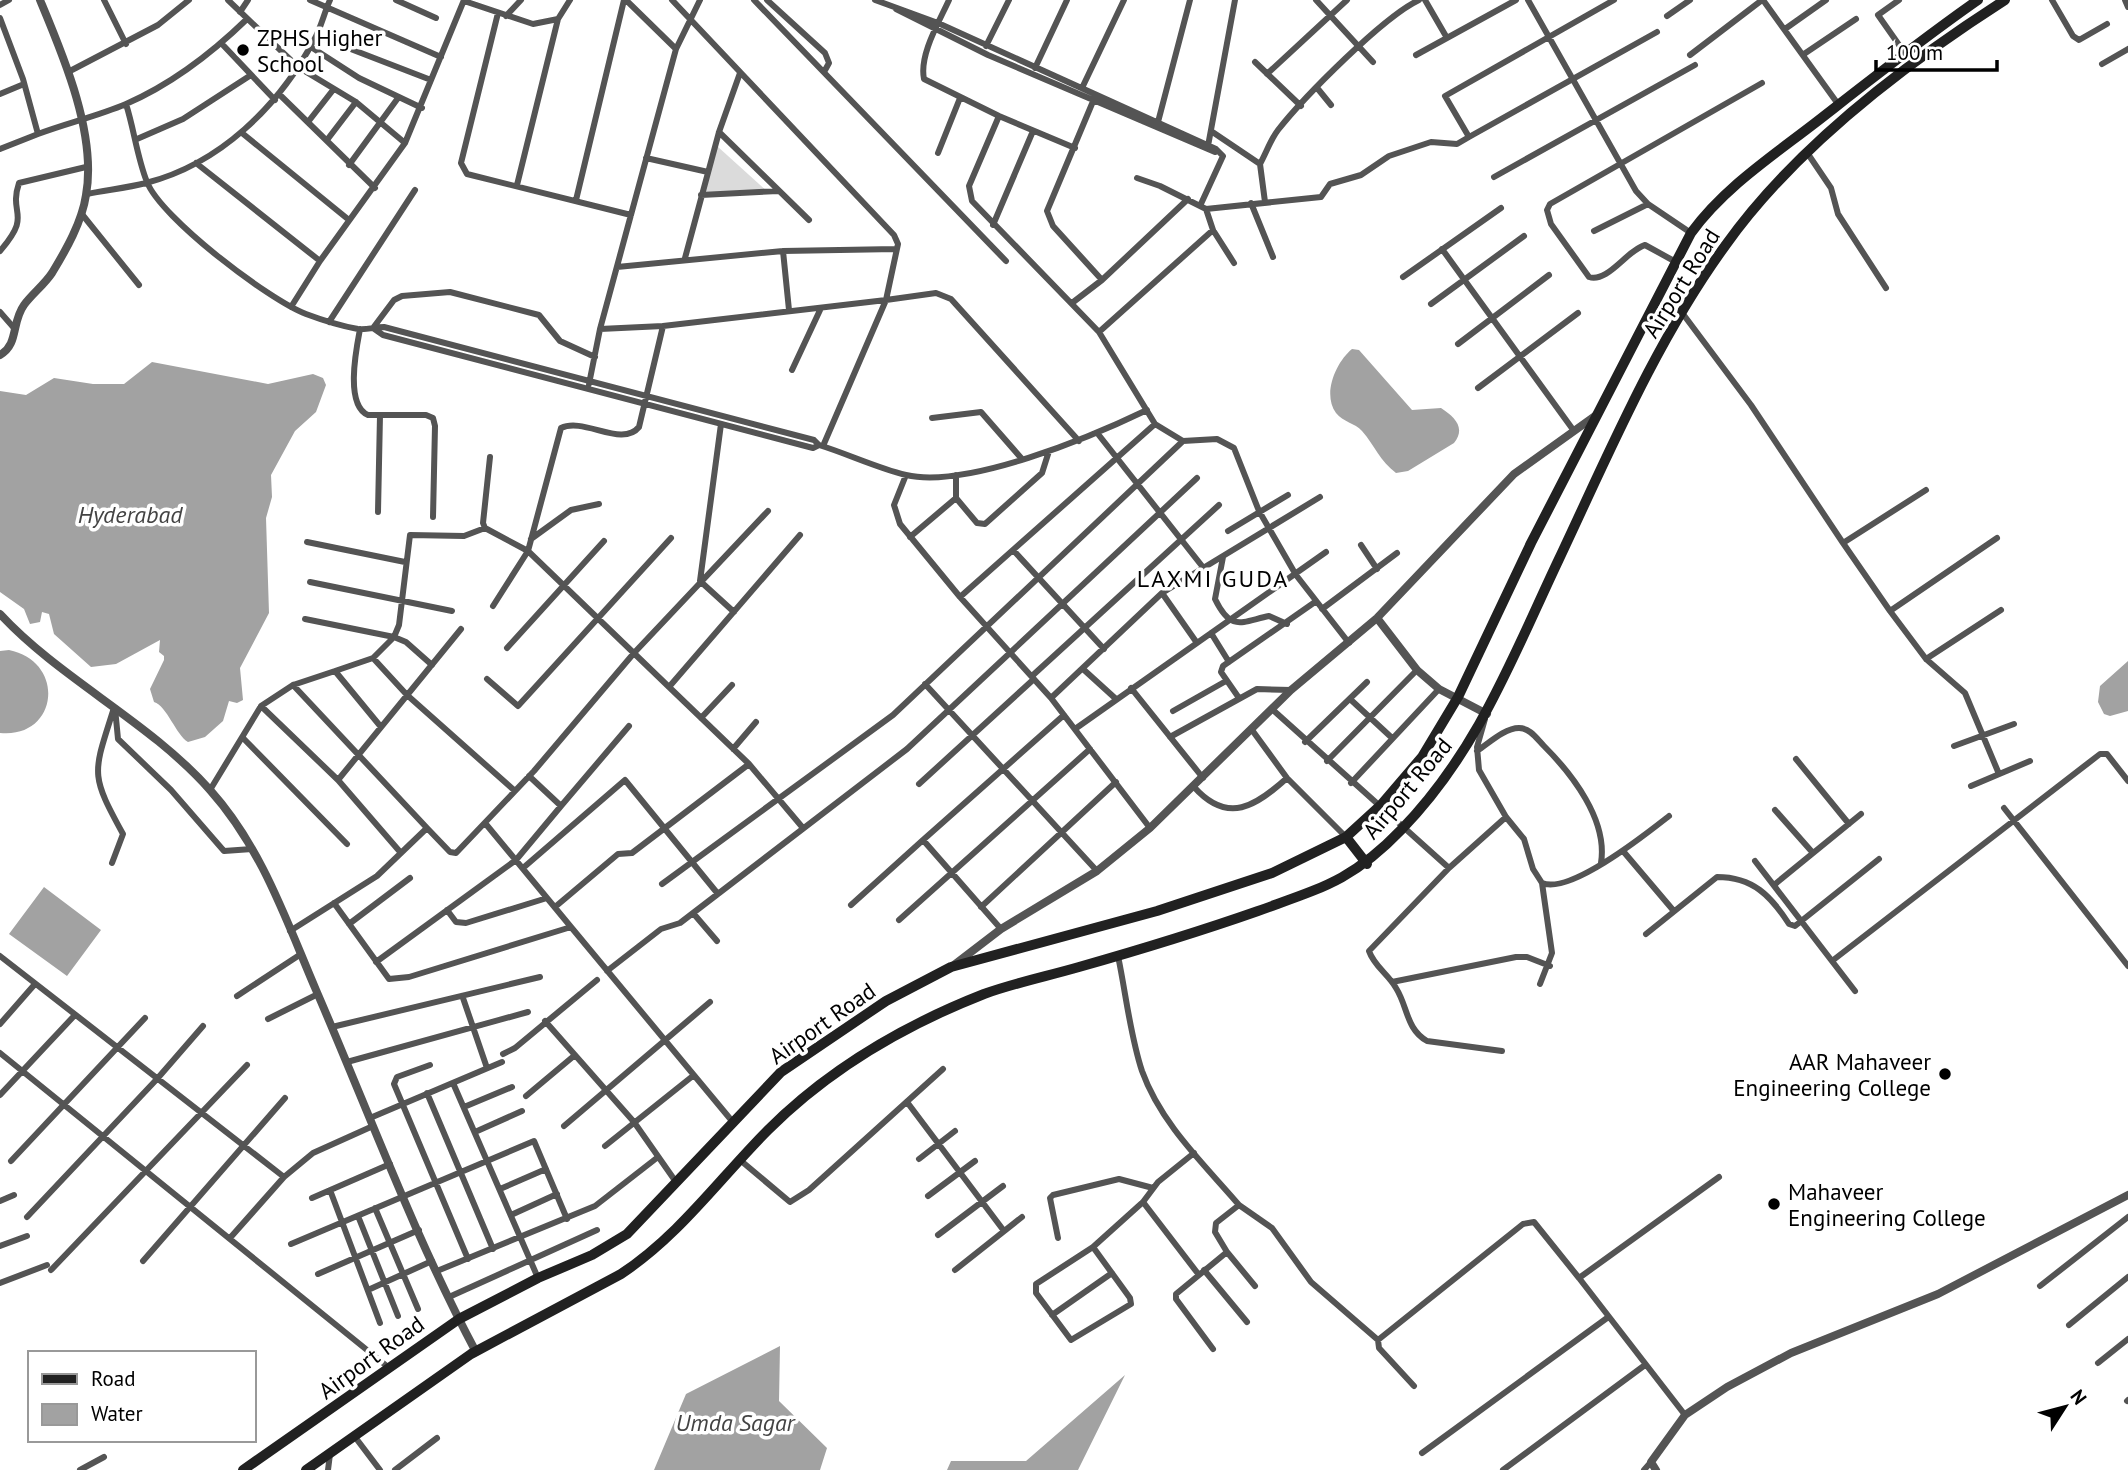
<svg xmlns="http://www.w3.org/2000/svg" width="2128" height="1470" viewBox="0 0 2128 1470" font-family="'PT Sans',sans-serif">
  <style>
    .green { fill: #dbdbdb }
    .water { fill: #a2a2a2 }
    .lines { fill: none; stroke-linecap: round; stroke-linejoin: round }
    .minor { stroke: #545454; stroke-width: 6 }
    .tertiary { stroke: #545454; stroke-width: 8 }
    .secondary { stroke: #212121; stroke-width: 10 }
    .poi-dot { fill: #000; stroke: #fff; stroke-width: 2.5 }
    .labels { text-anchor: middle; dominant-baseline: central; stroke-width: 7; stroke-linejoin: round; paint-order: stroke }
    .poi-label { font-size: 23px; fill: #000; stroke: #fff; text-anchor: start }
    .street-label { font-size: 23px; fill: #000; stroke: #fff }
    .water-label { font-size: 24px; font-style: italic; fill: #434343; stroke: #fff }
    .neighbourhood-label { font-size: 24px; letter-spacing: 2px; fill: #000; stroke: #fff }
  </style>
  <rect width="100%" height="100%" fill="#fff"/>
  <!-- green -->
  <path class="green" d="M 717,146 L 769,193 L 703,195 Z"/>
  <!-- water -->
  <path class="water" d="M 1352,349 L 1359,350 L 1412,410 L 1441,408 C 1455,417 1466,428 1454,443 L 1408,471 L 1396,473 C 1380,461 1375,446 1362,431 C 1355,423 1343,422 1336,413 C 1322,394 1336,362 1352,349 Z
    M 152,362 L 268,384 L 313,374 L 323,378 L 326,385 L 316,412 L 295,431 L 271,475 L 272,497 L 266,518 L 269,613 L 240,668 L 243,700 L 237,703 L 229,701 L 223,721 L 205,737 L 188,742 C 176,735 167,706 154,702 L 150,689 L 164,660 L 164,656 L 159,652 L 160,640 L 116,664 L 91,667 L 54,634 L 49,614 L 42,612 L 40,622 L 30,624 L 24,609 L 0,592 L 0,391 L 26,395 L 54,378 L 93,384 L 124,384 Z
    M 9,650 C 67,662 58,739 0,733 L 0,651 Z
    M 2128,661 L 2128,711 L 2110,716 L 2104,714 L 2098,702 L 2100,686 Z
    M 44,887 L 101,930 L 67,976 L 9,934 Z
    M 780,1346 L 779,1401 L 827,1448 L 820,1470 L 654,1470 L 686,1394 Z
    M 1125,1375 L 1078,1470 L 947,1470 L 951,1461 L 1026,1461 Z"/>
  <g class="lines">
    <!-- minor -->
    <path class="minor" d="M 104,0 L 126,44
      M 228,0 L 298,67 L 356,102 L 405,143
      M 310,0 L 441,57
      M 396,0 L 436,18
      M 626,0 L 676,49
      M 754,0 L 1006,261
      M 767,0 L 825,53 L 829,63 L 824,72
      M 875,0 L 938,23 L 1216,149 L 1223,156 L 1200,206
      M 949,0 C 939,22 919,55 924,79 L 999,116 L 1075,148
      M 1316,0 L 1373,62
      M 1425,0 L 1447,38
      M 1528,0 L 1636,191 L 1648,204 L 1691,233
      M 1614,0 L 1445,96 L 1469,137 L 1657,32
      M 1763,0 L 1838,104
      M 1899,0 L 1878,15 L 1904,52
      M 2052,0 L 2073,36 L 2079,40 L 2107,24
      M 2125,0 L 2128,7
      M 464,1 L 533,24 L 558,19
      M 0,5 L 9,0
      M 896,9 L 988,55 L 1215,152
      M 240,12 L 248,0
      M 498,13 L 461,163 L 467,174 L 631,215
      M 506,16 L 521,0
      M 1667,16 L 1690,0
      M 0,18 L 23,79 L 38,134 L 0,149
      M 1785,29 L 1826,0
      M 317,36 L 431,80
      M 222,44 L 275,100
      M 986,46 L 1009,0
      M 311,47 L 359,78 L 422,108
      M 1804,54 L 1856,19
      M 1416,55 L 1516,0
      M 1690,55 L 1762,0
      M 1255,62 L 1301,106
      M 2102,64 L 2128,49
      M 1035,68 L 1067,0
      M 70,71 L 158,25 L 189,0
      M 1267,74 L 1347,0
      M 1082,88 L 1124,0
      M 1318,89 L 1331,105
      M 0,94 L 24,84
      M 279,94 L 375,188
      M 1094,99 L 1047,211 L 1053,226 L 1102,280
      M 126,104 C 134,129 137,157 147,182 C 161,218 269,300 306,314 C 322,320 341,326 358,329 C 367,330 375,327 384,327 L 814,440 L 819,445 C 848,454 877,468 906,475 C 967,489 1091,437 1147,410
      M 999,116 L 969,186 L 972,201 L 1099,332 L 1155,424 L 1183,441 L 1217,439 L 1234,448 L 1259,511 L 1296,575 L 1349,643
      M 308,122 L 333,90
      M 1158,122 L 1190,0
      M 1211,131 L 1260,164 L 1265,202
      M 719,132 L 809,220
      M 242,133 L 349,220
      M 38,134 C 67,123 98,116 126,104 C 172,84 212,53 247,19
      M 137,139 L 183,119 L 251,75
      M 327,140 L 356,102
      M 1208,146 L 1235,0
      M 938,153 L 960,98
      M 1808,154 L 1831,188 L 1838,214 L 1886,288
      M 646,158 L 708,172
      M 196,163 L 320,261
      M 1260,164 C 1266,153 1271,139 1278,130 C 1304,97 1383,17 1419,0
      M 349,165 L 398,98
      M 1494,177 L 1695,65
      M 1137,178 L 1160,186 L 1206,209 L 1321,197 L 1330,184 L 1361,175 L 1389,156 L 1431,142 L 1457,144 L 1469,137
      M 517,185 L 558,19 L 570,0
      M 87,194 C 106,190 127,188 146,183 C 220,164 279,106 314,40 C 321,28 324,13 330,0
      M 701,195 L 778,191
      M 576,200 L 624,0
      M 1251,203 L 1273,257
      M 1206,209 L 1213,230 L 1234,263
      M 81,213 L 139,285
      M 993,225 L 1033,131
      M 1594,231 L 1648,204
      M 1442,249 L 1574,431
      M 0,251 C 33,213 8,216 19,183 L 86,167
      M 783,251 L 789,310
      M 685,258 L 719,132 L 740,73
      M 1676,262 L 1645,245 C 1627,250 1608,283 1589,277 L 1551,224 L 1547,210 L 1550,204 L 1762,83
      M 617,267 L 783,251 L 896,249
      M 1403,277 L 1501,208
      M 1072,303 L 1102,280 L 1188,199
      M 1431,304 L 1524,236
      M 291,307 L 320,261 L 405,143 L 464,0
      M 0,312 L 14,328
      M 1683,314 L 1751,405 L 1843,543 L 1926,490
      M 329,322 L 415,190
      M 373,328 L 383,335 L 813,448 L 819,445
      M 373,328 L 394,300 L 402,296 L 450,292 L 539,315 L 560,341 L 595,357
      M 360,329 C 356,350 345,405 368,415 L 426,415 L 433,418 L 435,426 L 433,517
      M 600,329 L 663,326 L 886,300 L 898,244 L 894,235 L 672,0
      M 1099,332 L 1213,230
      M 1458,344 L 1549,275
      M 792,370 L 821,308
      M 589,384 L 600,329 L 676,49 L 700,0
      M 1478,388 L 1578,313
      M 932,418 L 981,412 L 1022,459
      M 721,424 L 700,581 L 734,612
      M 1098,434 L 1202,566
      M 823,446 L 886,300 L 936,293 L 951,299 L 1079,441
      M 490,457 L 483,523 L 485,528 L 528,551 L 669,687 L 800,535
      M 906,475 L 894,505 L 900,524 L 960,597 L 1051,698 L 1150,828
      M 956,475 L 956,498 L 977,523 L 985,524 L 1042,473 L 1049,451
      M 378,512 L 380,415
      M 1228,531 L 1288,495
      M 910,537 L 956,498
      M 531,539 L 571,510 L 599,504
      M 307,542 L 405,562
      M 1843,543 L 1890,611 L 1997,538
      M 1361,545 L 1377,569
      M 1013,550 L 1104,649
      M 1223,557 L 1215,599 C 1231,632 1241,622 1269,616 L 1287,624
      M 310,582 L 452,611
      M 1162,593 L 1197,643
      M 960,597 L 1155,424
      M 493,606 L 528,551 L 561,428 C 584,417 622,448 639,427 L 663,326
      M 1322,609 L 1397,553
      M 1890,611 L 1926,659 L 1965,693 L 1999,774
      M 305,619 L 394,637 L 406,642 L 432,665
      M 1211,633 L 1229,662
      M 507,648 L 604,541
      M 373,658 L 394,637 L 399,625 L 410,535 L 464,536 L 485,528
      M 1926,659 L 2001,610
      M 1083,669 L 1116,699
      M 335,671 L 373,658 L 407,695 L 515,791
      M 1032,676 L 1219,505
      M 487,679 L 518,706 L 671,538
      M 925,684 L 1097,871
      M 293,685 L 427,828
      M 669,687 L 749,764
      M 1131,688 L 1203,778
      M 1051,698 L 1162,593 L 1320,497
      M 1239,698 L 1221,672 L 1223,666 L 1315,602
      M 1350,699 L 1391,737
      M 261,706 L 338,780 L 401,853
      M 115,708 L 118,739 L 171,790 L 224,851 L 252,849
      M 1273,710 L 1449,868
      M 1173,711 L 1226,681
      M 701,718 L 732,685
      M 1485,719 L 1477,747 L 1479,770 L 1506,817 L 1524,839 L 1533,869 L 1542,883 L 1552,953 L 1540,984
      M 1075,729 L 1326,552
      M 1252,730 L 1287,778 L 1346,837
      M 1170,737 L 1257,689 L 1291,690
      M 243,738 L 347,844
      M 1305,742 L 1367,682
      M 1954,746 L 2014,724
      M 733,749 L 756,722
      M 1477,751 C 1489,743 1505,728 1519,728 C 1530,728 1537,739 1544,746 C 1572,774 1608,820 1601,863
      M 1796,759 L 1849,824
      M 1327,761 L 1417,670
      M 529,776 L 561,806 L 629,726
      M 338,780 L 461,629
      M 1351,783 L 1439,689
      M 919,784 L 1034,679
      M 1971,786 L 2030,761
      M 1194,787 C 1228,825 1256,806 1287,778
      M 210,790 L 261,706 L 293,685 L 335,671 L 381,727
      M 2004,808 L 2128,966
      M 1775,810 L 1813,853
      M 1623,851 L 1673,910
      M 1755,861 L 1855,991
      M 112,863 L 123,834 C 90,774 93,774 113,711
      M 523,868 L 625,780 L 718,894
      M 1542,883 C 1570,895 1646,834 1669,816
      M 662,884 L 893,715 L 1183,441
      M 1774,885 L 1861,814
      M 334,903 L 389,979 L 409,977 L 571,927 L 485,823
      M 851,905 L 923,840
      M 555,907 L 618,854 L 632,853 L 749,764 L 803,828
      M 981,907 L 1116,782
      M 447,910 L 456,922 L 466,923 L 547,898
      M 693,913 L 717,941
      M 899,920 L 1090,749
      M 349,924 L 410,878
      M 571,927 L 732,1121
      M 1001,929 L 923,840 L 1064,715
      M 290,931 L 377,876 L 427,828 L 450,852 L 456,853 L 534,771 L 634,653 L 768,511
      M 1646,934 L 1717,877 C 1753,877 1771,896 1789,924 L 1795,926 L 1879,859
      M 0,956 L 284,1177
      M 1118,956 C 1126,994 1130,1035 1142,1071 C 1161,1124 1204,1164 1239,1205 L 1216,1223 L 1215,1232 L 1227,1252 L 1176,1294 L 1176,1299 L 1213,1349
      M 1832,961 L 2100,754 L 2107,754 L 2128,781
      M 376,962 L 516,860 L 561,806
      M 607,971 L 661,929 L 680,923 L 907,749 L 1197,478
      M 1392,982 L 1516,957 L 1527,957 L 1550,966
      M 237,996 L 301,954
      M 463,998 L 487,1068
      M 268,1019 L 318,994
      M 545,1021 L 634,1122 L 676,1182
      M 0,1024 L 35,984
      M 332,1027 L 540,977
      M 1502,1051 L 1427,1041 C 1406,1029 1408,1007 1396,988 C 1388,974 1374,966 1369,951 L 1449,868 L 1506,817
      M 0,1053 L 388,1367
      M 503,1054 L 515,1048 L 597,980
      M 347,1062 L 528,1012
      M 430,1065 L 397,1077 L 394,1084 L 468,1259
      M 453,1083 L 538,1278
      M 427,1093 L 493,1249
      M 0,1095 L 74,1016
      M 526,1096 L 575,1055
      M 907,1102 L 1004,1231
      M 464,1107 L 512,1087
      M 370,1118 L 502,1062
      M 564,1126 L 710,1002
      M 475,1132 L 522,1111
      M 605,1146 L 694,1075
      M 919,1159 L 955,1131
      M 740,1160 L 790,1202 L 809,1190 L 943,1069
      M 11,1161 L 145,1018
      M 500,1189 L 546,1169
      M 330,1190 L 380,1323
      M 928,1196 L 975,1161
      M 312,1198 L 390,1164
      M 0,1201 L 14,1195
      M 1143,1202 L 1199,1275
      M 1239,1205 L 1272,1228 L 1311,1282 L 1378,1340
      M 375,1208 L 418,1309
      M 511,1215 L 557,1194
      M 358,1216 L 398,1316
      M 27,1217 L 157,1079 L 203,1026
      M 938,1235 L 1003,1186
      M 230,1238 L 284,1177 L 313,1153 L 373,1126
      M 1058,1238 L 1050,1198 L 1053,1195 L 1119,1179 L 1153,1188
      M 291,1244 L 534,1141 L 567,1219
      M 0,1246 L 27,1236
      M 1093,1247 L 1130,1298 L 1131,1304 L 1071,1340 L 1036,1293 L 1036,1284 L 1093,1247 L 1143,1202 L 1158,1182 L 1194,1153
      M 1227,1252 L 1255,1286
      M 143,1261 L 285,1098
      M 51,1270 L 247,1065
      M 955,1270 L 1022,1217
      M 1204,1270 L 1247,1322
      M 437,1271 L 595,1206 L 658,1157
      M 318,1274 L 419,1230
      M 0,1283 L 47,1265
      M 2040,1286 L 2128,1217
      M 368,1290 L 432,1261
      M 449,1297 L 597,1230
      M 1052,1315 L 1112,1273
      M 2069,1325 L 2128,1277
      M 2098,1363 L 2128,1339
      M 1414,1386 L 1379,1348 L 1378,1340 L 1523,1224 L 1534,1222 L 1579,1278
      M 2127,1401 L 2128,1400
      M 1685,1415 L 1579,1278 L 1719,1177
      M 355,1437 L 380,1470
      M 1422,1453 L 1607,1318
      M 80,1470 L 104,1457
      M 328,1470 L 330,1454
      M 395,1470 L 437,1438
      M 1503,1470 L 1645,1365
      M 1644,1470 L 1651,1462"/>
    <!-- tertiary -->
    <path class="tertiary" d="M 0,355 C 19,344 11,323 24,305 C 32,294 44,285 52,273 C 66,250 82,222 86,195 C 97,134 63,55 40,0
      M 0,614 C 60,679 150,722 210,790 C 262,848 286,920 316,990 C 368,1110 414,1236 476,1352
      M 1377,618 L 1417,670 L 1439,689 L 1487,714
      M 954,965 L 1001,929 L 1097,871 L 1150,828 L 1291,690 L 1377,618 L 1514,474 L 1595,416
      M 1656,1470 L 1651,1462 L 1685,1415 L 1727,1387 L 1791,1353 L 1938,1294 L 2128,1195"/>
    <!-- secondary -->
    <path class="secondary" d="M 1346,837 L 1367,864
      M 243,1470 L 459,1319 L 538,1278 L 592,1255 L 627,1234 L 781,1072 L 886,1001 L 951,967 L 1157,911 L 1272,873 L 1346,837 L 1381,805 L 1422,757 L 1458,697 L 1531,543 L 1691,233 C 1724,188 1771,157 1815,123 C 1869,81 1922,39 1978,0
      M 306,1470 L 471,1354 L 621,1274 C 679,1236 720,1178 768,1130 C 828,1070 905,1025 984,994 C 1014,983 1048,976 1079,967 C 1139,950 1198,932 1258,911 C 1321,888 1352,881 1401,830 C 1478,751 1513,656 1559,559 C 1609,453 1656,341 1725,246 C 1794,149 1905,64 2005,0"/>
  </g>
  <!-- markers -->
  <g class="poi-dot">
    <circle cx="243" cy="50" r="7"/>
    <circle cx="1945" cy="1074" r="7"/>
    <circle cx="1774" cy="1204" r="7"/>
  </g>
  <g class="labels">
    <!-- poi labels -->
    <g class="poi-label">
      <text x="257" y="37">ZPHS Higher<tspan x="257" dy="26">School</tspan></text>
      <text x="1931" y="1061" text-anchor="end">AAR Mahaveer<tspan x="1931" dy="26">Engineering College</tspan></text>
      <text x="1788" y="1191">Mahaveer<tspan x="1788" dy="26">Engineering College</tspan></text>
    </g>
    <!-- street labels -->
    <g class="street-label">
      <text transform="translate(1681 283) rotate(-58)">Airport Road</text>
      <text transform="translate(1407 788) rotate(-50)">Airport Road</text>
      <text transform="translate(822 1023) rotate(-35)">Airport Road</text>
      <text transform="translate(371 1357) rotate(-36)">Airport Road</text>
    </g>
    <!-- water labels -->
    <g class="water-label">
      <text x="130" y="514">Hyderabad</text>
      <text x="735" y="1422">Umda Sagar</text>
    </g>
    <!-- neighbourhood labels -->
    <g class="neighbourhood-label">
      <text x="1213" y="578">LAXMI GUDA</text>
    </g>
  </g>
  <!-- legend -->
  <rect x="28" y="1351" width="228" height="91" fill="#ffffff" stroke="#999999" stroke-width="2"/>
  <rect x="42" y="1374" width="35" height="10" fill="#212121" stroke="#999999" stroke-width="2"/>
  <text x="91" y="1386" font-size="21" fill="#000000">Road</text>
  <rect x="42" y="1404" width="35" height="21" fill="#a2a2a2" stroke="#999999" stroke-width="2"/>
  <text x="91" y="1421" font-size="21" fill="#000000">Water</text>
  <!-- north arrow -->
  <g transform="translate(2065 1407) rotate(54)" stroke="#ffffff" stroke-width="5" paint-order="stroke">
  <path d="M0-5L12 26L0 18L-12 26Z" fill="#000000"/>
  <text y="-10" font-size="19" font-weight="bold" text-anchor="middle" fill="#000000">N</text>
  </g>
  <!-- scale -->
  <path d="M1876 60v10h121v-10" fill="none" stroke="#000000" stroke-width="3.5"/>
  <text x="1886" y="60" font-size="21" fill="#000000" stroke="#ffffff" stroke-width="5" paint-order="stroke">100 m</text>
</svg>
